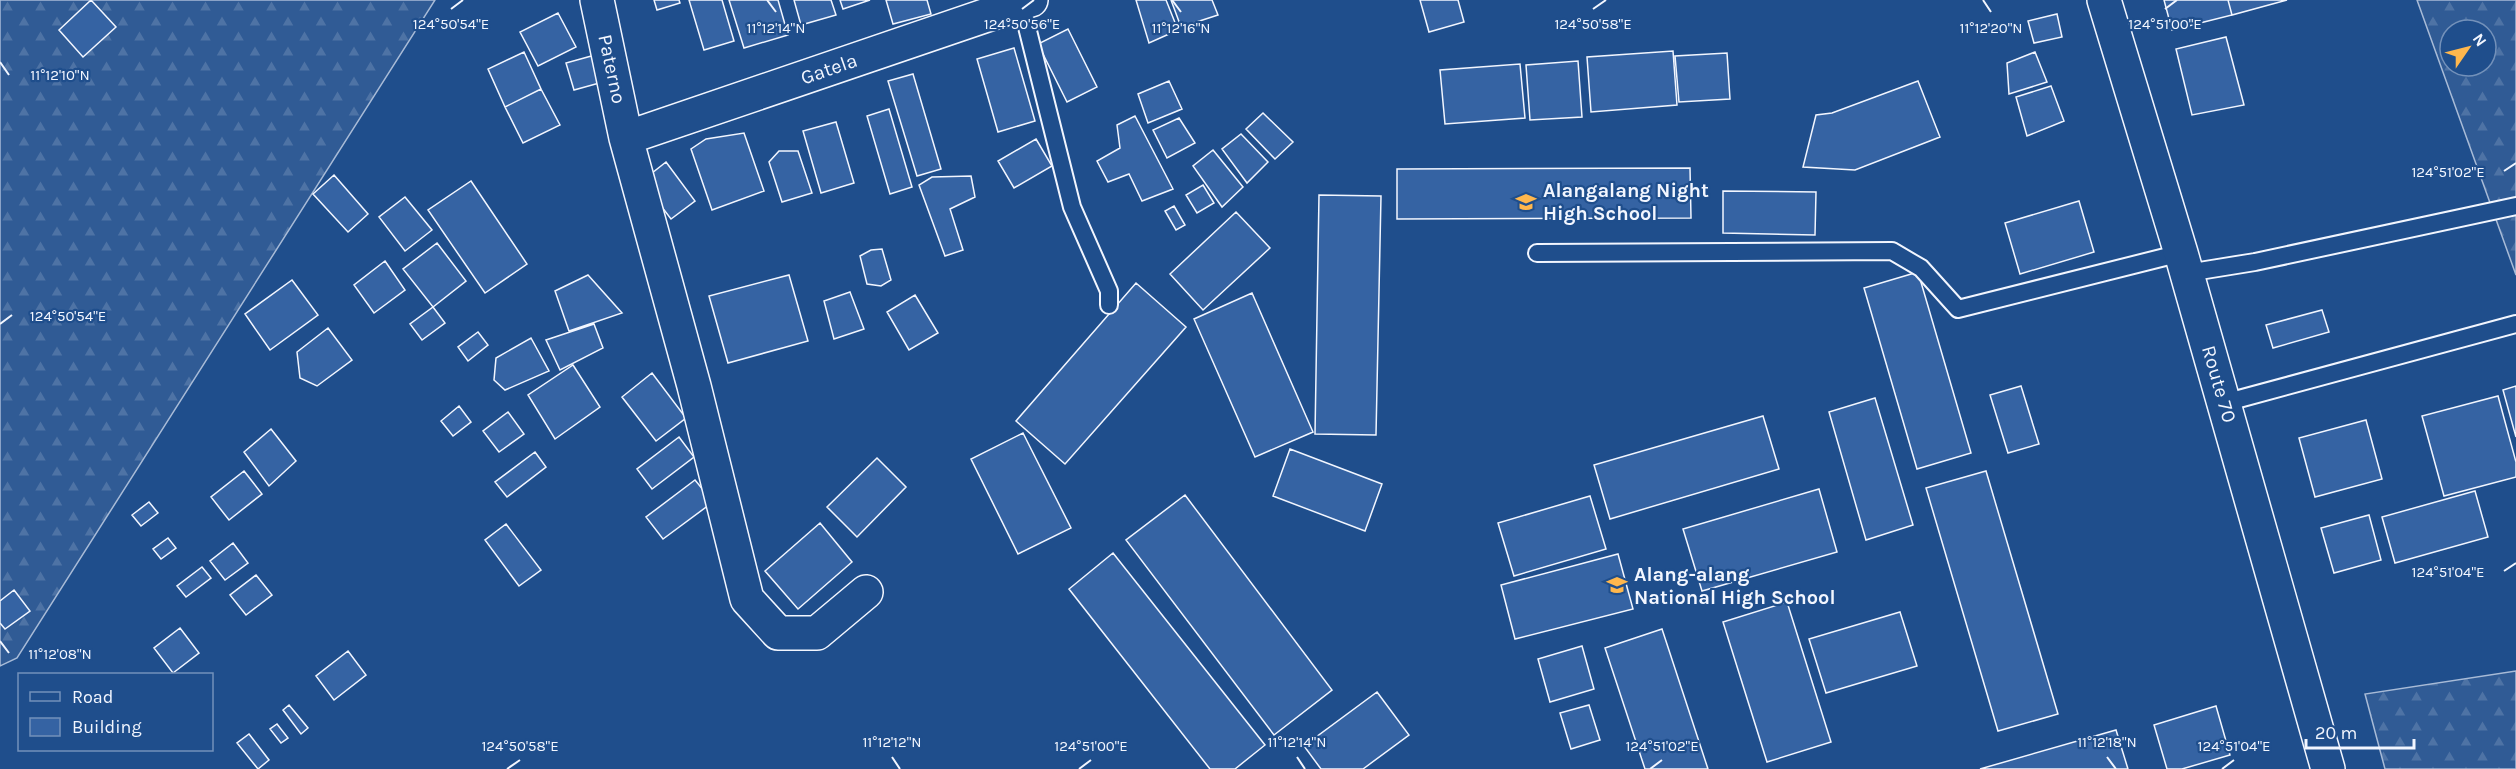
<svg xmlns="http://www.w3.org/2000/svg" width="2516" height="769" viewBox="0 0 2516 769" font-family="Karla,sans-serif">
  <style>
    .forest { fill: url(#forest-firs); stroke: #a8bbd7; stroke-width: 1.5; fill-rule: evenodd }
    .building { fill: #3563a3; stroke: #f2f6ff; stroke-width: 1.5 }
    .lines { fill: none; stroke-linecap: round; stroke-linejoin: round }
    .lane-casing { stroke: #f2f6ff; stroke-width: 20 }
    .street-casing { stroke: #f2f6ff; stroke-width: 36 }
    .highway-casing { stroke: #f2f6ff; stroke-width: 36 }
    .lane { stroke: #1f4e8c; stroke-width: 16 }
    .street { stroke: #1f4e8c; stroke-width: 33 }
    .highway { stroke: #1f4e8c; stroke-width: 33 }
    .ticks { fill: none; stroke: #f2f6ff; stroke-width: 2 }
    .labels { text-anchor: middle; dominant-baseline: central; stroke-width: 4.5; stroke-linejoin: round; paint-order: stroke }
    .street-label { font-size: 20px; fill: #f2f6ff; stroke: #1f4e8c }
    .poi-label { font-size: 20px; font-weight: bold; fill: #f2f6ff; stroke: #1f4e8c; text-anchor: start }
    .ticks-label { font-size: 15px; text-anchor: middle; fill: #f2f6ff; stroke: #1f4e8c; stroke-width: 4.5; stroke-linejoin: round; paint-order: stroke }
  </style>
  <defs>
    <pattern id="forest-firs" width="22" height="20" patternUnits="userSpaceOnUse" patternTransform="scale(1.5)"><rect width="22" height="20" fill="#305b95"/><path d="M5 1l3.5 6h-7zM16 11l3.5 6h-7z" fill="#4e73a5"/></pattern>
  </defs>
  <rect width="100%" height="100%" fill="#1f4e8c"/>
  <!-- forest -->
  <path class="forest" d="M 0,0 L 435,0 L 17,658 L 0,666 Z
    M 2417,0 L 2516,0 L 2516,275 ZM 2450,30 L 2486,30 L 2486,66 L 2450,66 Z
    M 2516,671 L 2516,769 L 2385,769 L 2365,694 Z"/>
  <!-- building -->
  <path class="building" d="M 91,0 L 116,27 L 83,57 L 59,30 Z
    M 654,0 L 679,0 L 680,3 L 657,10 Z
    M 689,0 L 722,0 L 734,41 L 704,50 Z
    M 729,0 L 778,0 L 788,35 L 744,48 Z
    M 794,0 L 831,0 L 836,15 L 801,25 Z
    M 840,0 L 870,0 L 843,9 Z
    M 886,0 L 927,0 L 931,14 L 893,24 Z
    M 1136,0 L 1166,0 L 1178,30 L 1149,43 Z
    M 1171,0 L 1212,0 L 1218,15 L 1181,27 Z
    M 1420,0 L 1458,0 L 1464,22 L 1429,32 Z
    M 2164,0 L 2228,0 L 2232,15 L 2172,30 Z
    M 2228,0 L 2287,0 L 2232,15 Z
    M 558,13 L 576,47 L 538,66 L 520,32 Z
    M 2057,14 L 2062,37 L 2034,43 L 2028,21 Z
    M 1068,29 L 1097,87 L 1067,102 L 1038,44 Z
    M 2226,37 L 2244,105 L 2192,115 L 2176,49 Z
    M 1014,48 L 1035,121 L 998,132 L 977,59 Z
    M 1673,51 L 1677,105 L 1591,112 L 1587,57 Z
    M 524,52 L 541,89 L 505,107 L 488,69 Z
    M 2035,52 L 2047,82 L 2009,94 L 2007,63 Z
    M 1727,53 L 1730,99 L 1679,102 L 1675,56 Z
    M 595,55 L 603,82 L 574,90 L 566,63 Z
    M 1578,61 L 1582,117 L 1530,120 L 1526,65 Z
    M 1520,64 L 1525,118 L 1445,124 L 1440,70 Z
    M 913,74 L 941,169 L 917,176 L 888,81 Z
    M 1169,81 L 1182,109 L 1148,123 L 1138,94 Z
    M 1918,81 L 1940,137 L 1855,170 L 1803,167 L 1816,115 L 1832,113 Z
    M 2051,86 L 2064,121 L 2027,136 L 2016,97 Z
    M 541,89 L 560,125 L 523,143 L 505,107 Z
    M 889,109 L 912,187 L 890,194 L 867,116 Z
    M 1263,113 L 1293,142 L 1275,159 L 1246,129 Z
    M 1135,116 L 1173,189 L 1142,201 L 1129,174 L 1108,182 L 1097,161 L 1120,148 L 1117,125 Z
    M 1179,118 L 1195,143 L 1167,158 L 1153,130 Z
    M 836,122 L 854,183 L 821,193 L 803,131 Z
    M 744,133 L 764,191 L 712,210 L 691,149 L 706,139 Z
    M 1241,134 L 1268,162 L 1247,183 L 1222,149 Z
    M 1036,139 L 1052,166 L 1014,188 L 998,161 Z
    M 1213,150 L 1243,187 L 1222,207 L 1193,166 Z
    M 779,151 L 798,151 L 812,193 L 782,202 L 769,162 Z
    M 666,162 L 695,201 L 671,219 L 642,181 Z
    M 1690,168 L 1691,218 L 1397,219 L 1397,169 Z
    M 334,175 L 368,214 L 348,232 L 313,194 Z
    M 971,176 L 975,197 L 950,209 L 963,250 L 945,256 L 919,185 L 932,177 Z
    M 471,181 L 527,264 L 485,293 L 428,210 Z
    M 1203,185 L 1214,203 L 1197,213 L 1186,195 Z
    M 1723,191 L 1816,192 L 1815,235 L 1723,233 Z
    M 1319,195 L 1381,196 L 1376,435 L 1315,434 Z
    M 405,197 L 432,230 L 405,251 L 379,217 Z
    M 2079,201 L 2094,252 L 2020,274 L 2005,223 Z
    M 1174,206 L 1185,225 L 1176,230 L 1165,211 Z
    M 1236,212 L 1270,248 L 1203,310 L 1170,274 Z
    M 437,243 L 466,281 L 433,307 L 403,269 Z
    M 882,249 L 891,280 L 881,286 L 867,284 L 860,256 L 871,250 Z
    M 385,261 L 405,290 L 374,313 L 354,285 Z
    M 1918,272 L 1971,453 L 1917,469 L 1864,288 Z
    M 588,275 L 622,313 L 569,331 L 555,291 Z
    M 789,275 L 808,341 L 728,363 L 709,296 Z
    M 292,280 L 318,315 L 270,350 L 245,314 Z
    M 1136,283 L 1186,327 L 1065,464 L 1016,421 Z
    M 850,292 L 864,329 L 834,339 L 824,301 Z
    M 1252,293 L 1313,432 L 1255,457 L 1194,319 Z
    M 915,295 L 938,333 L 909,350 L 887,312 Z
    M 433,307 L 445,323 L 422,340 L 410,324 Z
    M 2322,310 L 2329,332 L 2273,348 L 2266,325 Z
    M 594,324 L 603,348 L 560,370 L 546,340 Z
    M 328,328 L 352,360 L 317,386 L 300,378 L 297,352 Z
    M 478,332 L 488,345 L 468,361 L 458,347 Z
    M 531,338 L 549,371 L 505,390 L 494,380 L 496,358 Z
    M 573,365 L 600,407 L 555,439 L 528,395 Z
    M 652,373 L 686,418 L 656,441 L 622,397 Z
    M 2021,386 L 2039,444 L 2008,453 L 1990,395 Z
    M 2516,386 L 2516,437 L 2503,390 Z
    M 2498,396 L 2516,462 L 2516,477 L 2444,496 L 2422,416 Z
    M 1875,398 L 1913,525 L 1866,540 L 1829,412 Z
    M 459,406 L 471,422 L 453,436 L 441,421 Z
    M 508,412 L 524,434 L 499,452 L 483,431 Z
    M 1763,416 L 1779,469 L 1610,519 L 1594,465 Z
    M 2366,420 L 2382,479 L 2315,497 L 2299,438 Z
    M 271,429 L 296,461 L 269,486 L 244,452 Z
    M 1023,433 L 1071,528 L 1018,554 L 971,459 Z
    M 679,437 L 694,457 L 652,489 L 637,469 Z
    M 1290,449 L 1382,484 L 1365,531 L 1273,496 Z
    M 535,452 L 546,467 L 507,497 L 495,482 Z
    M 877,458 L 906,487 L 857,537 L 827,507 Z
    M 244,471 L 262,494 L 229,520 L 211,497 Z
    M 1986,471 L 2058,714 L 1998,731 L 1926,488 Z
    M 695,480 L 713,502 L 663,539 L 646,517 Z
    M 1819,489 L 1837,552 L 1702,591 L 1683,529 Z
    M 2475,491 L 2488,537 L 2395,563 L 2382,517 Z
    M 1185,495 L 1332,690 L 1274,735 L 1126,540 Z
    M 1590,496 L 1606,549 L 1514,576 L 1498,523 Z
    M 149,502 L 158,513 L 141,526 L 132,515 Z
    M 2369,515 L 2381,560 L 2334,573 L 2321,528 Z
    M 820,523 L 852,562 L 798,609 L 765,571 Z
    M 506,524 L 541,570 L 519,586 L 485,540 Z
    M 168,538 L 176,548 L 161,559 L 153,549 Z
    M 233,543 L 248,563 L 225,580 L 210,561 Z
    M 1113,553 L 1265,745 L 1235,769 L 1210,769 L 1069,589 Z
    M 1618,554 L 1633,609 L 1515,639 L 1501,585 Z
    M 202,567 L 211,578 L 186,597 L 177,586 Z
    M 256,575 L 272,595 L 246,615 L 230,595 Z
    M 14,590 L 30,611 L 5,629 L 0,623 L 0,601 Z
    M 1787,602 L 1831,742 L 1767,762 L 1723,622 Z
    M 1900,612 L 1917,666 L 1826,693 L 1809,639 Z
    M 180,628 L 199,653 L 173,673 L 154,648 Z
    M 1662,629 L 1708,769 L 1645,769 L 1605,648 Z
    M 1582,646 L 1594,689 L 1550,702 L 1538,659 Z
    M 348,651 L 366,675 L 334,700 L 316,676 Z
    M 1377,692 L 1409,735 L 1363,769 L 1321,769 L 1304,746 Z
    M 289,705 L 308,728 L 301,734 L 283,710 Z
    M 1589,705 L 1600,740 L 1571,749 L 1560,713 Z
    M 2216,706 L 2230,755 L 2182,769 L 2167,769 L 2154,725 Z
    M 277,724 L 288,738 L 281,743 L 270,729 Z
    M 2116,730 L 2128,769 L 1980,769 Z
    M 249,734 L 269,760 L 258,769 L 237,743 Z"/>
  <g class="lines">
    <!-- lane casing -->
    <g class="lane-casing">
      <path id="lane" d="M 1021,3 L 1072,207 L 1109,291 L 1109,305
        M 1537,253 L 1892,251 L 1921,268 L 1958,309 L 2181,253
        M 2187,273 L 2255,262 L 2516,206
        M 2224,403 L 2516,324"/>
    </g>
    <!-- street casing -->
    <g class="street-casing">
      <path id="street" d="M 597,0 L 626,138 L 694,386 L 747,599 L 778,633 L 817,633 L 866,592
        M 626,138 L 1031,0"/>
    </g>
    <!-- highway casing -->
    <g class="highway-casing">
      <path id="highway" d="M 2104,0 L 2181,253 L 2328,769"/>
    </g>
    <!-- lane -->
    <use href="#lane" class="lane"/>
    <!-- street -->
    <use href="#street" class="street"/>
    <!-- highway -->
    <use href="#highway" class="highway"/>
  </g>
  <!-- ticks -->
  <path class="ticks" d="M 767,0 L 776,12M 1172,0 L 1181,12M 1983,0 L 1991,12M 451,9 L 463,0M 1022,9 L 1034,0M 1593,9 L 1606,0M 2165,9 L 2177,0M 0,62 L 9,75M 2504,171 L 2516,163M 0,324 L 12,315M 2504,571 L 2516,563M 0,641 L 9,653M 892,757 L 900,769M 1297,757 L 1305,769M 2107,757 L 2116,769M 507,769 L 520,760M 1079,769 L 1091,760M 1650,769 L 1662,760M 2222,769 L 2234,760"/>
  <!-- icons -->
  <defs>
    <g id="school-bare" transform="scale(1.62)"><path d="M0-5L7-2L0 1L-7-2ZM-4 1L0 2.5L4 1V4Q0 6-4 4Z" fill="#ffb74d" stroke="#1f4e8c" stroke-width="2.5" paint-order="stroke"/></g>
  </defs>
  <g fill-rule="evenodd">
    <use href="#school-bare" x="1526" y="202"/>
    <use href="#school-bare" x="1617" y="585"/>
  </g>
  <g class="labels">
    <!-- street labels -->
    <g class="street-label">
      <text transform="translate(612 69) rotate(78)">Paterno</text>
      <text transform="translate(829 69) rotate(-19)">Gatela</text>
      <text transform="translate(2219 384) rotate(74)">Route 70</text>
    </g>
    <!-- poi labels -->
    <g class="poi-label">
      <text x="1543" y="190">Alangalang Night<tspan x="1543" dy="23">High School</tspan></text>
      <text x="1634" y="574">Alang-alang<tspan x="1634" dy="23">National High School</tspan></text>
    </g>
  </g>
  <g class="ticks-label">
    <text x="451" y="29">124°50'54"E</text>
    <text x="1022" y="29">124°50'56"E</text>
    <text x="1593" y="29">124°50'58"E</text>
    <text x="2165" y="29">124°51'00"E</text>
    <text x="776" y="33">11°12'14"N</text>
    <text x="1181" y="33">11°12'16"N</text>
    <text x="1991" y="33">11°12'20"N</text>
    <text x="60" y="80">11°12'10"N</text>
    <text x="2448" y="177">124°51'02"E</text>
    <text x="68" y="321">124°50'54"E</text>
    <text x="2448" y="577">124°51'04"E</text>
    <text x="60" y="659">11°12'08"N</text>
    <text x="892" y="747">11°12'12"N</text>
    <text x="1297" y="747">11°12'14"N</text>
    <text x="2107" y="747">11°12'18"N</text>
    <text x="520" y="751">124°50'58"E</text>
    <text x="1091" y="751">124°51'00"E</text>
    <text x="1662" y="751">124°51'02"E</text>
    <text x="2234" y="751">124°51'04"E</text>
  </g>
  <!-- legend -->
  <rect x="18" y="673" width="195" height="78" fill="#1f4e8c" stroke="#7391ba" stroke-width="1.5"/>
  <rect x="30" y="692" width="30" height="9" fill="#1f4e8c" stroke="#7391ba" stroke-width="1.5"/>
  <text x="72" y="703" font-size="18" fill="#f2f6ff">Road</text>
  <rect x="30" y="718" width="30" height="18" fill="#3563a3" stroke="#7391ba" stroke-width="1.5"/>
  <text x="72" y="733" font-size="18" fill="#f2f6ff">Building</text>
  <!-- north arrow -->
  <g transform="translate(2468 48) rotate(55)"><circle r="28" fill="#1f4e8c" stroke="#7391ba" stroke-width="1.5"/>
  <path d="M0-4.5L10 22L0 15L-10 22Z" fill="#ffb74d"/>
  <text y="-9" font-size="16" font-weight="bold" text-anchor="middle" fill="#f2f6ff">N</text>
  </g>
  <!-- scale -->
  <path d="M2306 739v9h108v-9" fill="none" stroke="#f2f6ff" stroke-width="3"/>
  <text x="2315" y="739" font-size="18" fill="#f2f6ff" stroke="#1f4e8c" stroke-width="4.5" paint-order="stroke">20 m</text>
</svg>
